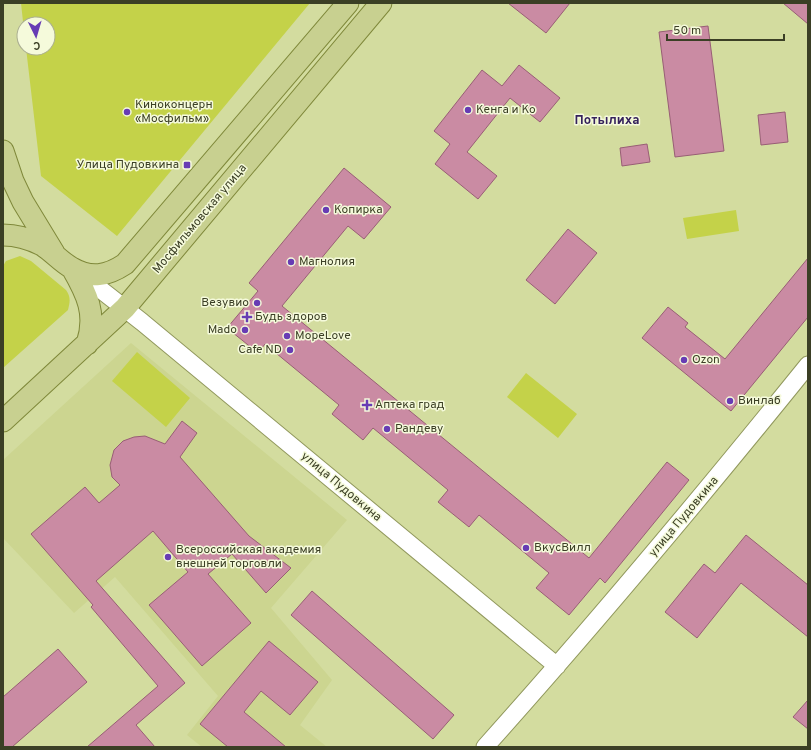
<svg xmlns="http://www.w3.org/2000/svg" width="811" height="750" viewBox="0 0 811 750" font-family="Overpass,sans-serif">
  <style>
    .built { fill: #ccd590 }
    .green { fill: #c4d249 }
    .building { fill: #ca8ba3; stroke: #985e75 }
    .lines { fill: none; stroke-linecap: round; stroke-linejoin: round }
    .minor-casing { stroke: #91985d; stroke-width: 19 }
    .major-casing { stroke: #7f883a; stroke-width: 23 }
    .minor { stroke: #fff; stroke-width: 17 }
    .major { stroke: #c8d090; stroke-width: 21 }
    .poi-dot { fill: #673cb4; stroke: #f5fadb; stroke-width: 1.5 }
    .labels { text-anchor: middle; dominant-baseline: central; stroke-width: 3; stroke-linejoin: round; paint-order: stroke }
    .poi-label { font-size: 12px; fill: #3b3f25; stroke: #f5fadb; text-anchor: start }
    .street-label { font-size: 12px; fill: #3b3f25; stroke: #f5fadb }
    .neighbourhood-label { font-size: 13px; font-weight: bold; fill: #35225c; stroke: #f5fadb }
  </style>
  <rect width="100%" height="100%" fill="#d3dc9f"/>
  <!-- built -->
  <path class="built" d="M 131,343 L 347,520 L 271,608 L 332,680 L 300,725 L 327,747 L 202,747 L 187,735 L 218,696 L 115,577 L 74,613 L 3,538 L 3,460 Z"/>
  <!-- green -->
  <path class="green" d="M 21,3 L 310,3 L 117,236 L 41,176 L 26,48 L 48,48 L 48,24 L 24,24 L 24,31 Z
    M 736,210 L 739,231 L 687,239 L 683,218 Z
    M 20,256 L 31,261 L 66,290 C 71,297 70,302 68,310 L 3,368 L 3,266 L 6,261 Z
    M 137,352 L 190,398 L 166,427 L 112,381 Z
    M 526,373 L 577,414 L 558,438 L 507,397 Z"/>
  <!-- building -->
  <path class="building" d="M 508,3 L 570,3 L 546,33 Z
    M 783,3 L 808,3 L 808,24 Z
    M 708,26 L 724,151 L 675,157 L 659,32 Z
    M 519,65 L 560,98 L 540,122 L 510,98 L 467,152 L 497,176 L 478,199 L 435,164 L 450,144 L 434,131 L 482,70 L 502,86 Z
    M 785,112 L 788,142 L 761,145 L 758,115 Z
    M 647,144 L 650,162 L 622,166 L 620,148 Z
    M 344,168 L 391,207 L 364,239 L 348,226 L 282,306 L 589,558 L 667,462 L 689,480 L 605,583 L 600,578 L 569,615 L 536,588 L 549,573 L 479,515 L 469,527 L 438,502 L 448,490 L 373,428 L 363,440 L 332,414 L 339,405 L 265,344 L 258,353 L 227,328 L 258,291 L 249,283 Z
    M 568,229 L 597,253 L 555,304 L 526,280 Z
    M 808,258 L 808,317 L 731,411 L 642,338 L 668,307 L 688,323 L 685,327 L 725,359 Z
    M 182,421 L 197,433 L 180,457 L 249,536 L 291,568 L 266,593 L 232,554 L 208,574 L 251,623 L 202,666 L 149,605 L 188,572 L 153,531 L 96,581 L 185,683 L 136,725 L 155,747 L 87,747 L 158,686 L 91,607 L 93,605 L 31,534 L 85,487 L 99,503 L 120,485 L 112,477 L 110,465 L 114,450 L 123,441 L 134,437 L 145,436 L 165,444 Z
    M 746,535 L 808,585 L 808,637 L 741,583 L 697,638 L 665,612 L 704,564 L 715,573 Z
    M 312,591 L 454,715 L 433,739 L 291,615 Z
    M 269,641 L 318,682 L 290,715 L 261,691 L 244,712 L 286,747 L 228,747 L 200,724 Z
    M 58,649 L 87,682 L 12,747 L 3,747 L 3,697 Z
    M 808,700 L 808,729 L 793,717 Z"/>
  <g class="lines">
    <!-- minor casing -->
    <g class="minor-casing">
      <path id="minor" d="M 77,271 L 142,322 L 557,666
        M 485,747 C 596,623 703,495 808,365"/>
    </g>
    <!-- major casing -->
    <g class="major-casing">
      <path id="major" d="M 3,151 L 13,181 L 23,202 L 54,253
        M 3,235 C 17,235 30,239 42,245 C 53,252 61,262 72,268 C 91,279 107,276 125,264 L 348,3
        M 72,268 C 87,294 97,314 87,344
        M 3,421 L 125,308 L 381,3"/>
    </g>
    <!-- minor -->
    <use href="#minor" class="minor"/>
    <!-- major -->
    <use href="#major" class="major"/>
  </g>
  <!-- markers -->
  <g class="poi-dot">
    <circle cx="468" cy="110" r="4"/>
    <circle cx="127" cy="112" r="4"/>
    <rect x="183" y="161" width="8" height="8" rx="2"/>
    <circle cx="326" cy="210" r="4"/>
    <circle cx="291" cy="262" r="4"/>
    <circle cx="257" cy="303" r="4"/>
    <path d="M245 311h4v4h4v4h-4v4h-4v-4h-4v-4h4z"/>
    <circle cx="245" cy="330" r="4"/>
    <circle cx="287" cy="336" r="4"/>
    <circle cx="290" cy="350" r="4"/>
    <circle cx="684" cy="360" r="4"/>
    <circle cx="730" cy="401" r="4"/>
    <path d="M365 399h4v4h4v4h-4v4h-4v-4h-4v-4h4z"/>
    <circle cx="387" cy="429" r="4"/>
    <circle cx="526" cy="548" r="4"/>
    <circle cx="168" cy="557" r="4"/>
  </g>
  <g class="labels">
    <!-- poi labels -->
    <g class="poi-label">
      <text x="135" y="105">Киноконцерн<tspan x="135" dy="14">«Мосфильм»</tspan></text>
      <text x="476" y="110">Кенга и Ко</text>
      <text x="179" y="165" text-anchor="end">Улица Пудовкина</text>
      <text x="334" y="210">Копирка</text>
      <text x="299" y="262">Магнолия</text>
      <text x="249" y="303" text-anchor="end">Везувио</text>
      <text x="255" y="317">Будь здоров</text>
      <text x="237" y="330" text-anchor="end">Mado</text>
      <text x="295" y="336">МореLove</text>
      <text x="282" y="350" text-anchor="end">Cafe ND</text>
      <text x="692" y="360">Ozon</text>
      <text x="738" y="401">Винлаб</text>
      <text x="375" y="405">Аптека град</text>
      <text x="395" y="429">Рандеву</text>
      <text x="534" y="548">ВкусВилл</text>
      <text x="176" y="550">Всероссийская академия<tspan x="176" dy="14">внешней торговли</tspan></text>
    </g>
    <!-- street labels -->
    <g class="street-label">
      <text transform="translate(200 219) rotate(-50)">Мосфильмовская улица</text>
      <text transform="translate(341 487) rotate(40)">улица Пудовкина</text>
      <text transform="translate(684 517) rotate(-50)">улица Пудовкина</text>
    </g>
    <!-- neighbourhood labels -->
    <g class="neighbourhood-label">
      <text x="607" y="121">Потылиха</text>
    </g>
  </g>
  <!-- border -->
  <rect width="811" height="750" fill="none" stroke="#3b3f25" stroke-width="8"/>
  <!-- north arrow -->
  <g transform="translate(36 36) rotate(175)"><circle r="19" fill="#f5fadb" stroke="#abaf92"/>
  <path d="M0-3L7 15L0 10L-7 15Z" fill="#673cb4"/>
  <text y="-6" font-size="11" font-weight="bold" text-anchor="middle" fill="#3b3f25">С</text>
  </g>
  <!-- scale -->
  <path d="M667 34v6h117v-6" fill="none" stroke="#3b3f25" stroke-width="2"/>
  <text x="673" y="34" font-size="12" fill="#3b3f25" stroke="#f5fadb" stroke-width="3" paint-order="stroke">50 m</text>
</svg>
